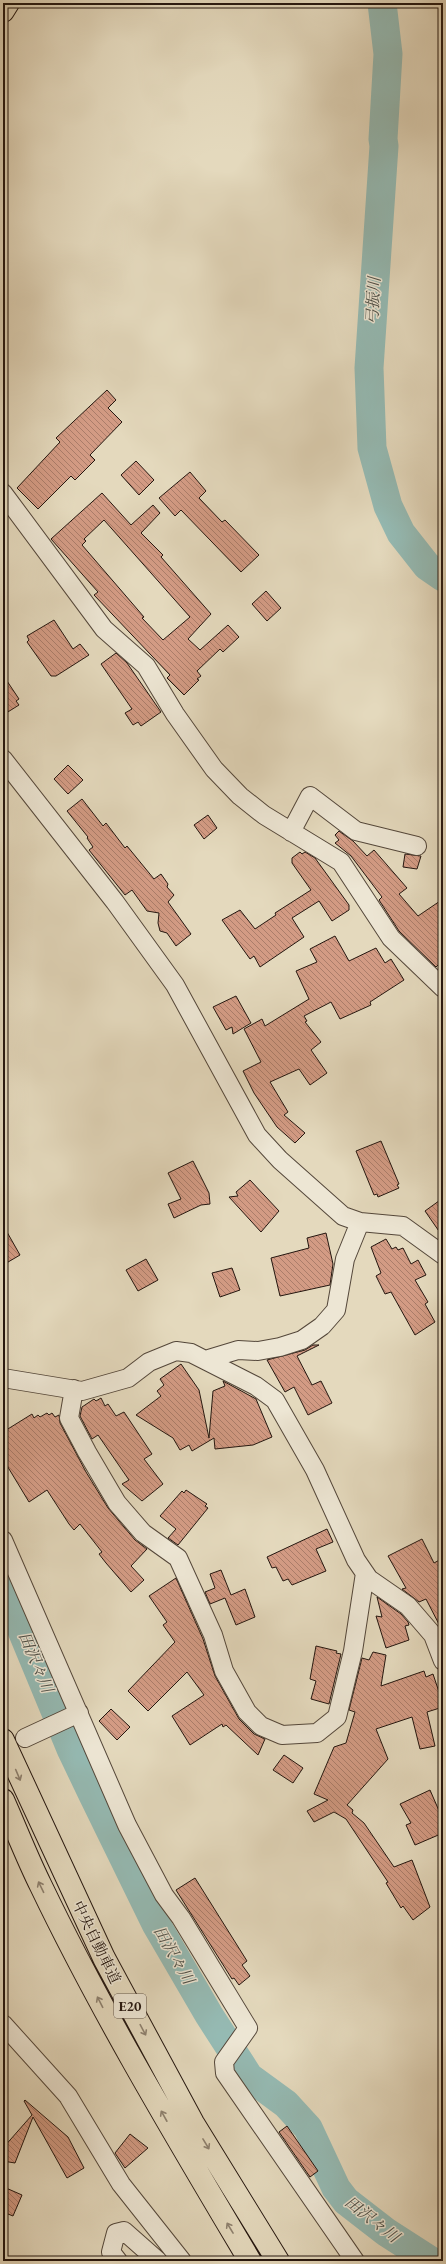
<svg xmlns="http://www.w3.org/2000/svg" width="446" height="2264" viewBox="0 0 446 2264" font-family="'EB Garamond','Noto Serif JP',serif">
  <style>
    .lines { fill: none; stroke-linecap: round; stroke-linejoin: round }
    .river { stroke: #95bab3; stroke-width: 29 }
    .building { fill: url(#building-back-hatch); stroke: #24160f; fill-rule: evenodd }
    .minor-casing { stroke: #54473a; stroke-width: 20 }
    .highway-casing { stroke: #24160f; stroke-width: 24 }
    .minor { stroke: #ede6d4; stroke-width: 18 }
    .highway { stroke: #e4d9bd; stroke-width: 22 }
    .oneway { stroke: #8e816f }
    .labels { text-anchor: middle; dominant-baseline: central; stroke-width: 3; stroke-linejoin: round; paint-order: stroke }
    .shield { fill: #ede6d4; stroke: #60544a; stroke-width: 1 }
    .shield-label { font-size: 14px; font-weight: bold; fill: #24160f }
    .street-label { font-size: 15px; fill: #24160f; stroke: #ede6d4 }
    .water-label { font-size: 16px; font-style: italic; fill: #4c4f48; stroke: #ede6d4 }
  </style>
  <defs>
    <pattern id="building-back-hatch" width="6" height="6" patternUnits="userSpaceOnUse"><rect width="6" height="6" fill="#d39b84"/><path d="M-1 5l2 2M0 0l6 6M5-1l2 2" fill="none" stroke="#ab7d6a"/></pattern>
  </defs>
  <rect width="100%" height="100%" fill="#e4d9bd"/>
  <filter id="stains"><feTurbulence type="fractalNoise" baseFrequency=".005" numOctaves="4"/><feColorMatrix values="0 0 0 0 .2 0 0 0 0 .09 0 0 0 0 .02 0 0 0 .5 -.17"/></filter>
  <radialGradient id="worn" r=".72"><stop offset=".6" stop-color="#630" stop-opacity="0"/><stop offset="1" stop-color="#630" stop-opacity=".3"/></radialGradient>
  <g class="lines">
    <!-- river -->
    <path class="river" d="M 382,3 L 388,54 L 383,139 L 384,146 L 369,368 L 372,448 L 388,506 L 401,533 L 427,566 L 443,577
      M 3,1585 L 71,1749 L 93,1795 L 156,1924 L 209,2015 L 249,2077 L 286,2104 L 308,2128 L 336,2188 L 346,2201 L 386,2232 L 431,2261"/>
  </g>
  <!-- building -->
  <path class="building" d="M 107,390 L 116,400 L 108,408 L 122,422 L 90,455 L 95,460 L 75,480 L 71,476 L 38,509 L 17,488 L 60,442 L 56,438 Z
    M 136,461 L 154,480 L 139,495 L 121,475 Z
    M 190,472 L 206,491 L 199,498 L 222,522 L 225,520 L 259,555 L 241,572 L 181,510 L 175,516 L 159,498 Z
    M 102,493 L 131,525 L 153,505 L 160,513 L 141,533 L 163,555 L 161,557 L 211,614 L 188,639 L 200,650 L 228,625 L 239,637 L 223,652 L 220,649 L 197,671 L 201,676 L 197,679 L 199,680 L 184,695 L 167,678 L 170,675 L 94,595 L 98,592 L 51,539 ZM 104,520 L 190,617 L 163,640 L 142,618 L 144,617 L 82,545 L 86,541 L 84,539 Z
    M 266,591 L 281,608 L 267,621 L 252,604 Z
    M 54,620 L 73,649 L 80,644 L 89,655 L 56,676 L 51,676 L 27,642 L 29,640 L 27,636 Z
    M 116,653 L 127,663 L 161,712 L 141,726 L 138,722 L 133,725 L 125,713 L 132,709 L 101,664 Z
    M 3,675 L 19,699 L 16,701 L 19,705 L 3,715 Z
    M 68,765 L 83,780 L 68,794 L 54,779 Z
    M 82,799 L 103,826 L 106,823 L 125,848 L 127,846 L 154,879 L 161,874 L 168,884 L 167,887 L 174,895 L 168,902 L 191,934 L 176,946 L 167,933 L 160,931 L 158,923 L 159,913 L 147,911 L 132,890 L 125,895 L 89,850 L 93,847 L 87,838 L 88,837 L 67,811 Z
    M 208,815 L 217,828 L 204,839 L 194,825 Z
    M 339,831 L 353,841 L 367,856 L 374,850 L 407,888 L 399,894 L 418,916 L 443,899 L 443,960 L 436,967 L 399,931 L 379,900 L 382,897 L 351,856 L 335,843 L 339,840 L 335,835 Z
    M 300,852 L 302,854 L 305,852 L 315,858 L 349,905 L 349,910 L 332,921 L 319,901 L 292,918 L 304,937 L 260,967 L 254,956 L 250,959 L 222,920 L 240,910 L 255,929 L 276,915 L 275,913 L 311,890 L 292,863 L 292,858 Z
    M 405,854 L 421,856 L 417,869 L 403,867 Z
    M 335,936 L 349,961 L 376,948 L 385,963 L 391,959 L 404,980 L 370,1002 L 371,1005 L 340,1019 L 331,1002 L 304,1016 L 307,1021 L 305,1022 L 321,1042 L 311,1050 L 327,1073 L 310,1085 L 299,1069 L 270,1082 L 288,1112 L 284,1115 L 305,1133 L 295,1143 L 277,1127 L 254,1093 L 243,1071 L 261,1062 L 244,1029 L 262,1019 L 265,1026 L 309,999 L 296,971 L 317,962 L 310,949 Z
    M 236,996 L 251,1023 L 233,1034 L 232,1027 L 226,1030 L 213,1007 Z
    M 381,1141 L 399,1184 L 397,1185 L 399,1188 L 378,1197 L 377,1194 L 374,1195 L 356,1151 Z
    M 193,1161 L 209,1193 L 210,1204 L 201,1205 L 174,1218 L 168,1204 L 181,1199 L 168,1173 Z
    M 250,1180 L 279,1211 L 261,1232 L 229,1197 L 238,1196 L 236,1192 Z
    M 443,1198 L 443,1237 L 425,1211 Z
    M 3,1225 L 20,1255 L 3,1265 Z
    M 326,1233 L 333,1264 L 330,1285 L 280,1296 L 271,1258 L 309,1248 L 307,1238 Z
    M 386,1239 L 392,1249 L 396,1247 L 398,1250 L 403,1248 L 411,1264 L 418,1260 L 426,1275 L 415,1280 L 428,1302 L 425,1304 L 435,1322 L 415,1335 L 391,1292 L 385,1294 L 376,1276 L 381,1273 L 371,1247 Z
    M 146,1259 L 158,1280 L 138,1291 L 126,1270 Z
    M 232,1268 L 240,1290 L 220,1297 L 212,1273 Z
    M 313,1345 L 319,1345 L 297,1356 L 312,1385 L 321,1381 L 332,1403 L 308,1415 L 294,1387 L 285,1392 L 267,1360 L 305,1350 Z
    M 181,1364 L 199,1390 L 209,1438 L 213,1391 L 225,1386 L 223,1381 L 256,1399 L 272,1437 L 253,1445 L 215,1449 L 214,1438 L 192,1451 L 189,1445 L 180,1450 L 173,1438 L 136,1415 L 161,1396 L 157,1391 L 164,1385 L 160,1379 Z
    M 101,1398 L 105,1406 L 108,1404 L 116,1416 L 124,1412 L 152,1454 L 144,1459 L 163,1484 L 142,1501 L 122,1484 L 129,1480 L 98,1435 L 92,1439 L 80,1416 L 82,1407 L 94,1399 L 96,1401 Z
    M 47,1413 L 49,1415 L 52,1413 L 55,1417 L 59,1415 L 60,1423 L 86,1472 L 108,1508 L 135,1540 L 147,1549 L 131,1566 L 144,1580 L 131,1592 L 106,1563 L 99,1554 L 102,1552 L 80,1524 L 74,1530 L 69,1524 L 47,1490 L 29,1502 L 3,1459 L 3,1432 L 32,1414 L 34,1418 L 38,1415 L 40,1417 Z
    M 186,1490 L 207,1504 L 205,1506 L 208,1508 L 178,1545 L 168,1538 L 176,1529 L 160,1516 L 182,1491 L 184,1493 Z
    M 327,1529 L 333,1542 L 316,1549 L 326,1571 L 292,1585 L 288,1579 L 283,1581 L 276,1567 L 272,1568 L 267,1557 Z
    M 422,1539 L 434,1563 L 443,1558 L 443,1632 L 426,1599 L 419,1602 L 402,1589 L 406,1588 L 388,1556 Z
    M 221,1570 L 231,1595 L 245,1589 L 255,1617 L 236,1625 L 225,1598 L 210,1604 L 205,1592 L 215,1588 L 210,1574 Z
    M 176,1578 L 203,1639 L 215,1676 L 239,1719 L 254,1734 L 265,1739 L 258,1755 L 226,1725 L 223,1727 L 222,1724 L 190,1745 L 172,1716 L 204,1695 L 187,1672 L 148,1711 L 128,1691 L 175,1642 L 163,1625 L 167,1622 L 149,1596 Z
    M 377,1597 L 401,1614 L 408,1622 L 409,1625 L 405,1626 L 409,1640 L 386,1648 L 376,1616 L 382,1617 Z
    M 316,1646 L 337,1651 L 336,1653 L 341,1654 L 329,1704 L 311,1699 L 316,1681 L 310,1679 Z
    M 373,1652 L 386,1655 L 381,1686 L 424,1671 L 426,1677 L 433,1674 L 439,1692 L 443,1691 L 443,1707 L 427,1712 L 435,1746 L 420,1749 L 412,1717 L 376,1729 L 388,1759 L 347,1805 L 353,1810 L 352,1813 L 364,1823 L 394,1867 L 412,1860 L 430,1907 L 413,1920 L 403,1906 L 401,1908 L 386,1883 L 388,1882 L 346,1819 L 334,1812 L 314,1822 L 307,1811 L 328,1800 L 314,1794 L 334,1747 L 346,1743 L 355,1712 L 349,1710 L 362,1658 L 369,1660 Z
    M 111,1709 L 130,1727 L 117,1740 L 99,1721 Z
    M 284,1755 L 303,1768 L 293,1783 L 273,1770 Z
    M 430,1790 L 443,1820 L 443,1833 L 415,1845 L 406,1825 L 411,1823 L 400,1804 Z
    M 195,1878 L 247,1961 L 242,1965 L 250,1976 L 239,1985 L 234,1978 L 232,1979 L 176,1890 Z
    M 25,2100 L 68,2137 L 84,2168 L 67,2178 L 33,2117 L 15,2163 L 3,2161 L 3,2148 L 32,2115 L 24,2101 Z
    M 287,2126 L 318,2171 L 310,2177 L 279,2132 Z
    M 130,2134 L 148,2148 L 125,2168 L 115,2153 Z
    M 6,2188 L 22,2195 L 13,2216 L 3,2212 L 3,2195 Z"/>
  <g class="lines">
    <!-- minor casing -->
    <g class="minor-casing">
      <path id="minor" d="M 3,493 L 104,629 L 146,666 L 175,714 L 214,769 L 240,796 L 264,815 L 341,862 L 391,938 L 443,988
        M 3,759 L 115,902 L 175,985 L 257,1135 L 280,1160 L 343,1216 L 360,1222 L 403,1226 L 443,1255
        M 291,832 L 310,796 L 356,831 L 417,846
        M 205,1360 L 238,1350 L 258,1351 L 280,1347 L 302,1340 L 322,1326 L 336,1310 L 345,1259 L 360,1222
        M 3,1378 L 82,1391 L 128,1378 L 149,1362 L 176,1351 L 191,1353 L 256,1386 L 275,1400 L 315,1470 L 356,1560 L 369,1579 L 408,1606 L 433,1635 L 443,1661
        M 74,1389 L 69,1418 L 87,1452 L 117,1503 L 143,1533 L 178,1558 L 213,1635 L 224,1671 L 247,1712 L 261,1726 L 282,1735 L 317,1733 L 337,1717 L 353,1651 L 365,1573
        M 3,1540 L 127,1825 L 164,1895 L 181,1918 L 248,2028 L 224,2062 L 225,2073 L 355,2261
        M 25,1738 L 79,1713
        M 3,2024 L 68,2096 L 121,2184 L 182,2261
        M 118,2261 L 111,2252 L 116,2233 L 124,2231 L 158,2261"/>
    </g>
    <!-- highway casing -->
    <g class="highway-casing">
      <path id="highway" d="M 3,11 L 8,3
        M 3,1740 L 104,1958 L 193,2123 L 278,2261
        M 3,1800 C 16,1829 27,1858 41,1886 C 103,2015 177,2138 250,2261"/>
    </g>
    <!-- minor -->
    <use href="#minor" class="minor"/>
    <!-- highway -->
    <use href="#highway" class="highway"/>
  </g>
  <!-- one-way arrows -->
  <defs><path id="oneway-shaft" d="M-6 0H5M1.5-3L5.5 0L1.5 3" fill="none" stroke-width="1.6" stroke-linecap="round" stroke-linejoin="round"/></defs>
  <g class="oneway">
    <use href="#oneway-shaft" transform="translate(18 1775) rotate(67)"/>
    <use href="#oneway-shaft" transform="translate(41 1887) rotate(-116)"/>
    <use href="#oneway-shaft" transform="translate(100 2002) rotate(-117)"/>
    <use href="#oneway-shaft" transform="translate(143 2030) rotate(62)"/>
    <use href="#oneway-shaft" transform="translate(164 2116) rotate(-119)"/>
    <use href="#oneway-shaft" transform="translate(206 2144) rotate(59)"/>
    <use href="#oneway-shaft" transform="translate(230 2228) rotate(-121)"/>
  </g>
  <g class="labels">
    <!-- shield labels -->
    <rect class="shield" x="114" y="1994" width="32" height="24" rx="3"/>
    <g class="shield-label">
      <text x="130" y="2006">E20</text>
    </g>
    <!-- street labels -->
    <g class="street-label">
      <text transform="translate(97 1942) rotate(64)">中央自動車道</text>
    </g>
    <!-- water labels -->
    <g class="water-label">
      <text transform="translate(373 301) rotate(-87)">弓振川</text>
      <text transform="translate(36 1662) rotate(67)">田沢々川</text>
      <text transform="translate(174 1955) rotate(60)">田沢々川</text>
      <text transform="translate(372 2219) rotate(38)">田沢々川</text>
    </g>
  </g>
  <!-- margin -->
  <rect width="446" height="2264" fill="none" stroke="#e4d9bd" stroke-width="16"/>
  <rect x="4" y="4" width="438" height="2256" fill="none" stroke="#24160f" stroke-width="2"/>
  <rect x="8" y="8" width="430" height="2248" fill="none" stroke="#24160f"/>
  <rect width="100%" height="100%" filter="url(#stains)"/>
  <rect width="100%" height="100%" fill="url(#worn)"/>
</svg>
